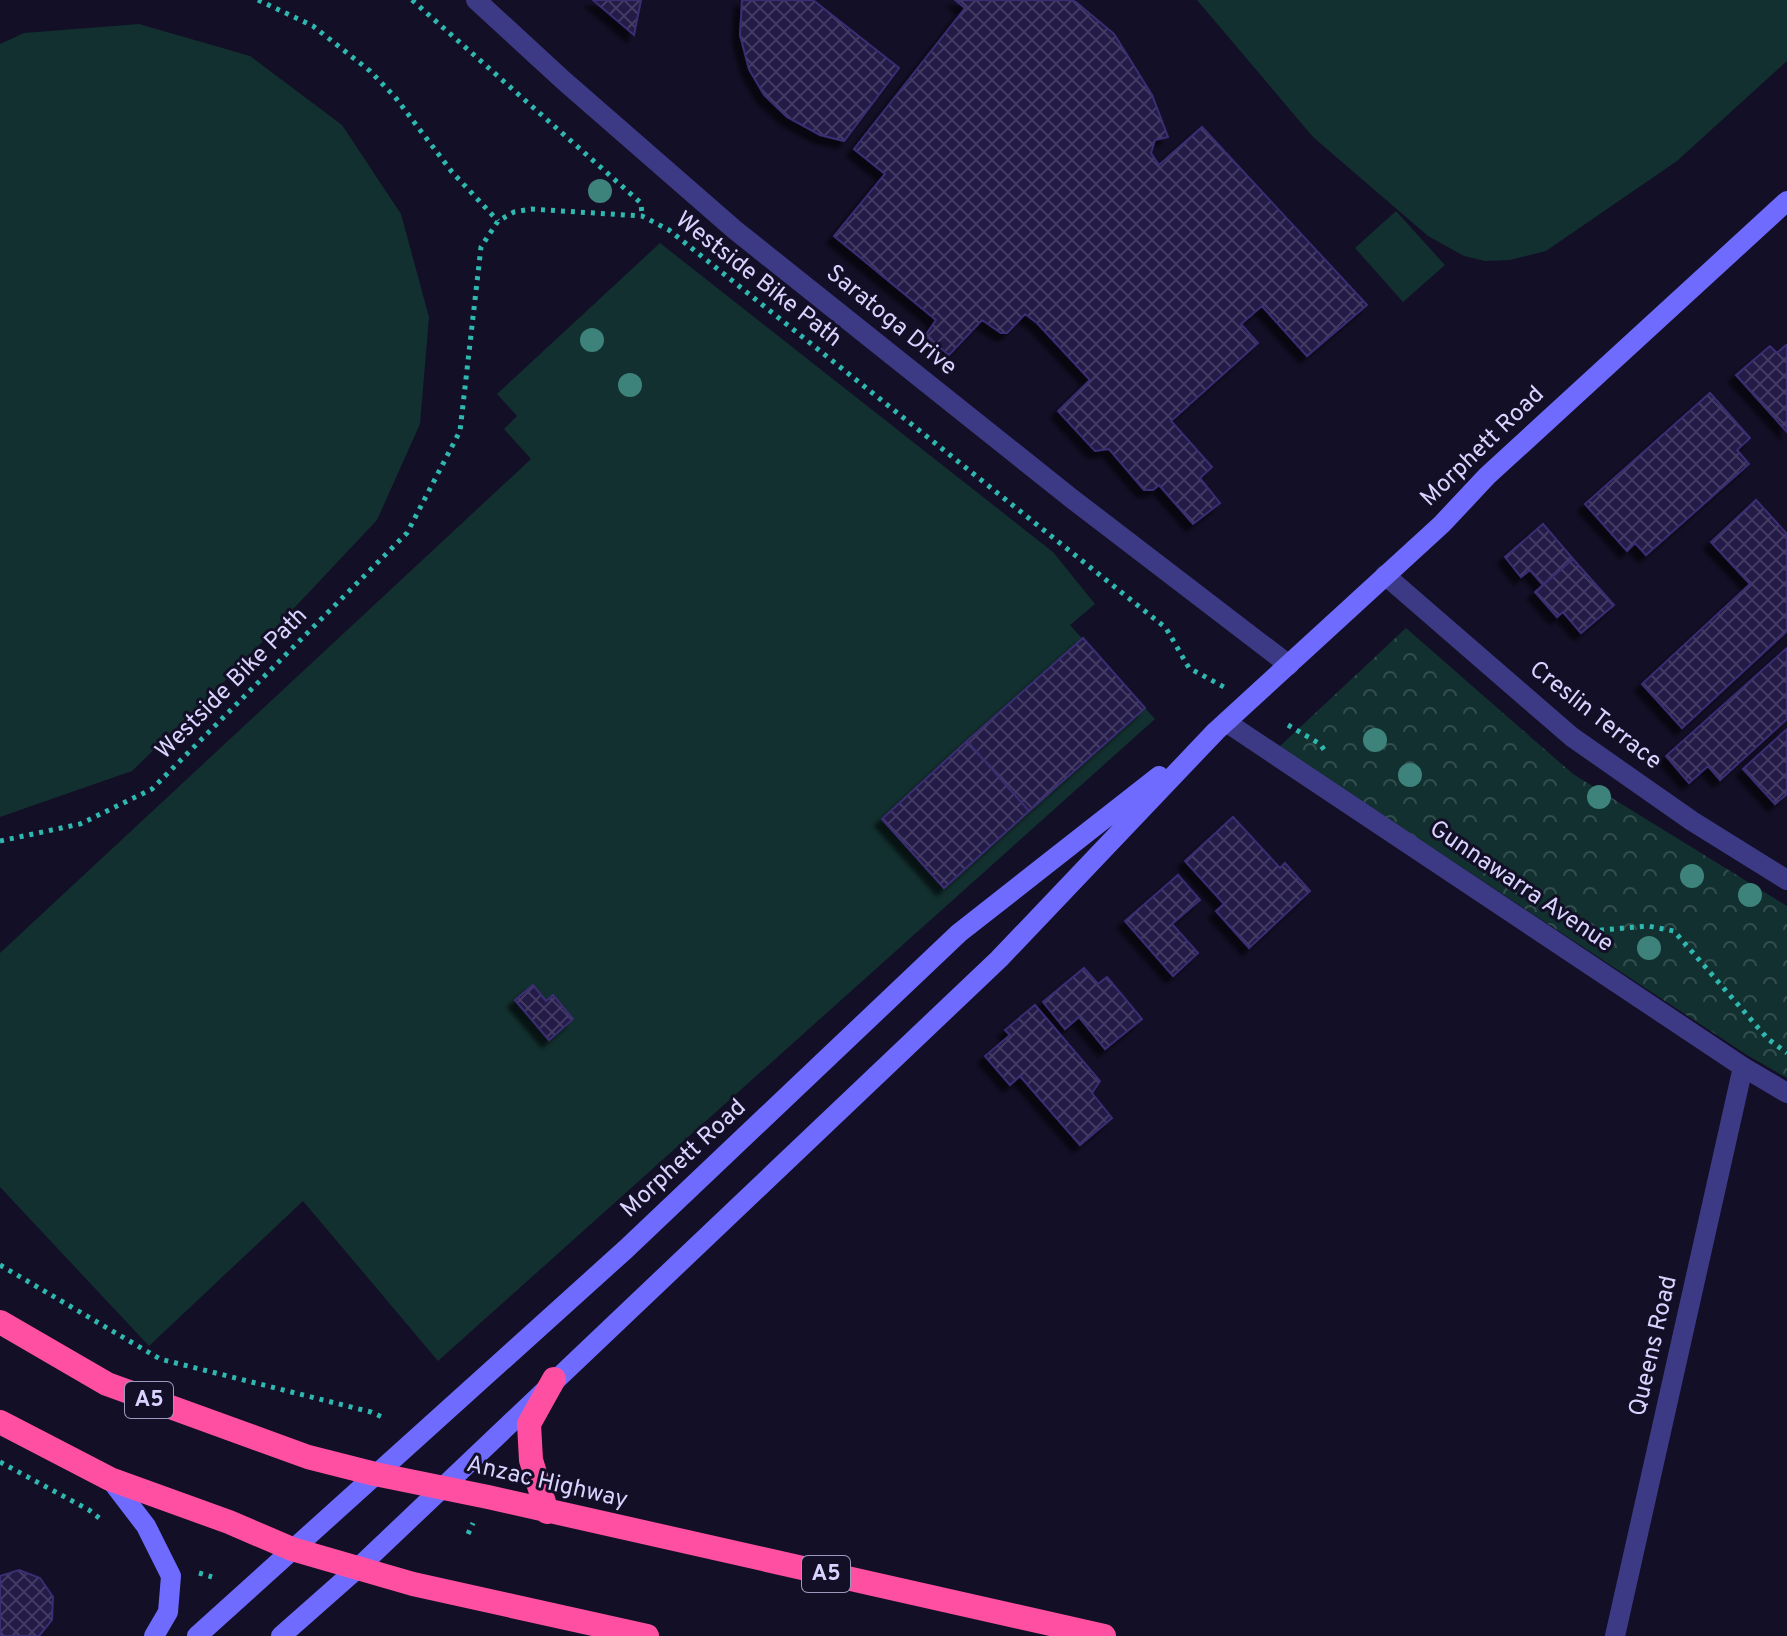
<svg xmlns="http://www.w3.org/2000/svg" width="1787" height="1636" viewBox="0 0 1787 1636" font-family="Overpass,sans-serif">
  <style>
    .grass { fill: #12302f }
    .forest { fill: url(#forest-crowns) }
    .building { fill: url(#building-cross-hatch); stroke: #3b2d73; stroke-width: 2; filter: url(#shadow) }
    .lines { fill: none; stroke-linecap: round; stroke-linejoin: round }
    .path { stroke: #2fb8b0; stroke-width: 5; stroke-dasharray: 4 6; stroke-linecap: butt }
    .street { stroke: #3d3a85; stroke-width: 20 }
    .secondary { stroke: #6f6bff; stroke-width: 20 }
    .highway { stroke: #ff4fa3; stroke-width: 24 }
    .tree { fill: #3d827b }
    .labels { text-anchor: middle; dominant-baseline: central; stroke-width: 6; stroke-linejoin: round; paint-order: stroke }
    .shield { fill: #130f26; stroke: #9e99be; stroke-width: 2 }
    .shield-label { font-size: 22px; font-weight: bold; fill: #d9d4ff }
    .street-label { font-size: 24px; fill: #d9d4ff; stroke: #130f26 }
  </style>
  <defs>
    <pattern id="forest-crowns" width="20" height="18" patternUnits="userSpaceOnUse" patternTransform="scale(2)"><rect width="20" height="18" fill="#12302f"/><path d="M2 6a3 3 0 1 1 6 0M12 15a3 3 0 1 1 6 0" fill="none" stroke="#344d4e"/></pattern>
    <pattern id="building-cross-hatch" width="8" height="8" patternUnits="userSpaceOnUse" patternTransform="scale(2)"><rect width="8" height="8" fill="#241b47"/><path d="M0 0l8 8M0 8l8-8" fill="none" stroke="#433b63"/></pattern>
    <filter id="shadow"><feDropShadow dx="-7" dy="7" stdDeviation="2" flood-color="#0009"/></filter>
  </defs>
  <rect width="100%" height="100%" fill="#130f26"/>
  <!-- grass -->
  <path class="grass" d="M 1197,0 L 1787,0 L 1787,61 L 1677,161 L 1546,251 L 1510,260 L 1485,261 L 1464,256 L 1428,236 L 1313,137 Z
    M 139,24 L 250,56 L 342,125 L 401,214 L 429,317 L 420,424 L 377,520 L 232,674 L 132,771 L 0,817 L 0,44 L 24,33 Z
    M 1396,211 L 1445,265 L 1403,302 L 1355,248 Z
    M 660,243 L 1053,552 L 1095,604 L 1070,625 L 1155,719 L 438,1361 L 303,1201 L 149,1346 L 0,1187 L 0,953 L 531,459 L 504,429 L 517,416 L 497,394 Z"/>
  <!-- forest -->
  <path class="forest" d="M 1406,628 L 1573,774 L 1787,906 L 1787,1078 L 1747,1055 L 1279,747 Z"/>
  <!-- building -->
  <path class="building" d="M 593,0 L 641,0 L 634,35 Z
    M 742,0 L 813,0 L 899,68 L 844,141 L 820,135 L 787,117 L 764,95 L 749,69 L 740,35 Z
    M 955,0 L 1071,0 L 1076,2 L 1114,34 L 1152,95 L 1168,137 L 1155,140 L 1151,153 L 1159,165 L 1202,127 L 1367,305 L 1307,356 L 1262,306 L 1241,324 L 1258,343 L 1171,421 L 1212,467 L 1200,478 L 1220,503 L 1193,524 L 1159,485 L 1153,490 L 1144,490 L 1109,449 L 1095,451 L 1058,411 L 1090,380 L 1037,323 L 1025,314 L 1007,333 L 1001,333 L 982,320 L 949,355 L 925,336 L 936,320 L 834,236 L 885,174 L 854,149 L 965,8 Z
    M 1786,345 L 1787,346 L 1787,432 L 1736,375 L 1770,346 L 1777,353 Z
    M 1710,393 L 1750,438 L 1737,450 L 1749,464 L 1646,555 L 1635,543 L 1627,551 L 1585,504 Z
    M 1756,500 L 1787,534 L 1787,631 L 1682,728 L 1642,684 L 1750,584 L 1711,542 Z
    M 1543,524 L 1573,559 L 1543,585 L 1530,570 L 1521,577 L 1505,557 Z
    M 1573,559 L 1614,605 L 1581,633 L 1563,612 L 1557,617 L 1535,592 Z
    M 1083,638 L 1145,708 L 1029,811 L 967,741 Z
    M 1787,648 L 1787,719 L 1720,780 L 1708,766 L 1689,783 L 1666,756 Z
    M 1787,729 L 1787,794 L 1775,804 L 1743,769 Z
    M 967,741 L 1029,811 L 944,888 L 882,819 Z
    M 1233,817 L 1280,868 L 1285,863 L 1310,891 L 1249,948 L 1216,911 L 1224,904 L 1185,861 Z
    M 1178,875 L 1200,900 L 1172,924 L 1198,953 L 1173,976 L 1125,921 Z
    M 1084,968 L 1098,984 L 1107,977 L 1142,1019 L 1105,1049 L 1079,1017 L 1065,1029 L 1043,1002 Z
    M 533,985 L 546,1001 L 553,995 L 573,1019 L 549,1040 L 515,1000 Z
    M 1035,1005 L 1100,1081 L 1092,1093 L 1112,1118 L 1080,1145 L 1020,1076 L 1010,1085 L 985,1056 L 1010,1035 L 1005,1030 Z
    M 19,1570 L 40,1578 L 53,1597 L 52,1620 L 39,1636 L 0,1636 L 0,1576 Z"/>
  <g class="lines">
    <!-- path -->
    <path class="path" d="M 258,0 L 313,26 L 370,71 L 395,97 L 452,172 L 498,221
      M 412,0 L 641,203 L 642,216
      M 1288,725 L 1320,744 L 1325,751
      M 0,841 L 80,824 L 152,789 L 407,533 L 460,431 L 481,247 L 498,221 L 514,212 L 531,209 L 642,216 L 669,230 L 1166,628 L 1189,668 L 1224,687
      M 1590,931 L 1648,926 L 1674,931 L 1768,1039 L 1787,1053
      M 0,1265 L 160,1359 L 371,1412 L 382,1417
      M 0,1462 L 89,1510 L 103,1521
      M 468,1534 L 473,1523
      M 199,1573 L 212,1577"/>
    <!-- street -->
    <path class="street" d="M 476,0 L 563,80 L 735,230 L 1071,498 L 1289,665
      M 1385,575 L 1572,737 L 1692,821 L 1787,880
      M 1226,722 L 1743,1067 L 1787,1093
      M 1615,1636 L 1743,1067"/>
    <!-- secondary -->
    <path class="secondary" d="M 110,1479 L 146,1526 L 171,1576 L 168,1612 L 154,1636
      M 197,1636 L 626,1249 L 959,933 L 1159,776
      M 281,1636 L 358,1568 L 999,959 L 1216,731 L 1442,524 L 1487,476 L 1787,201"/>
    <!-- highway -->
    <path class="highway" d="M 0,1322 L 107,1384 L 308,1457 L 375,1474 L 488,1497 L 1104,1636
      M 0,1422 L 110,1479 L 229,1522 L 292,1549 L 413,1584 L 647,1636
      M 547,1512 L 531,1460 L 529,1424 L 554,1379"/>
  </g>
  <!-- trees -->
  <g class="tree">
    <circle cx="600" cy="191" r="12"/>
    <circle cx="592" cy="340" r="12"/>
    <circle cx="630" cy="385" r="12"/>
    <circle cx="1375" cy="740" r="12"/>
    <circle cx="1410" cy="775" r="12"/>
    <circle cx="1599" cy="797" r="12"/>
    <circle cx="1692" cy="876" r="12"/>
    <circle cx="1750" cy="895" r="12"/>
    <circle cx="1649" cy="948" r="12"/>
  </g>
  <g class="labels">
    <!-- shield labels -->
    <g class="shield">
      <rect x="125" y="1382" width="48" height="36" rx="6"/>
      <rect x="802" y="1556" width="48" height="36" rx="6"/>
    </g>
    <g class="shield-label">
      <text x="149" y="1400">A5</text>
      <text x="826" y="1574">A5</text>
    </g>
    <!-- street labels -->
    <g class="street-label">
      <text transform="translate(758 280) rotate(38)">Westside Bike Path</text>
      <text transform="translate(891 321) rotate(39)">Saratoga Drive</text>
      <text transform="translate(1483 447) rotate(-44)">Morphett Road</text>
      <text transform="translate(232 684) rotate(-45)">Westside Bike Path</text>
      <text transform="translate(1595 716) rotate(38)">Creslin Terrace</text>
      <text transform="translate(1521 887) rotate(34)">Gunnawarra Avenue</text>
      <text transform="translate(684 1159) rotate(-43)">Morphett Road</text>
      <text transform="translate(1654 1346) rotate(-77)">Queens Road</text>
      <text transform="translate(547 1483) rotate(13)">Anzac Highway</text>
    </g>
  </g>
</svg>
